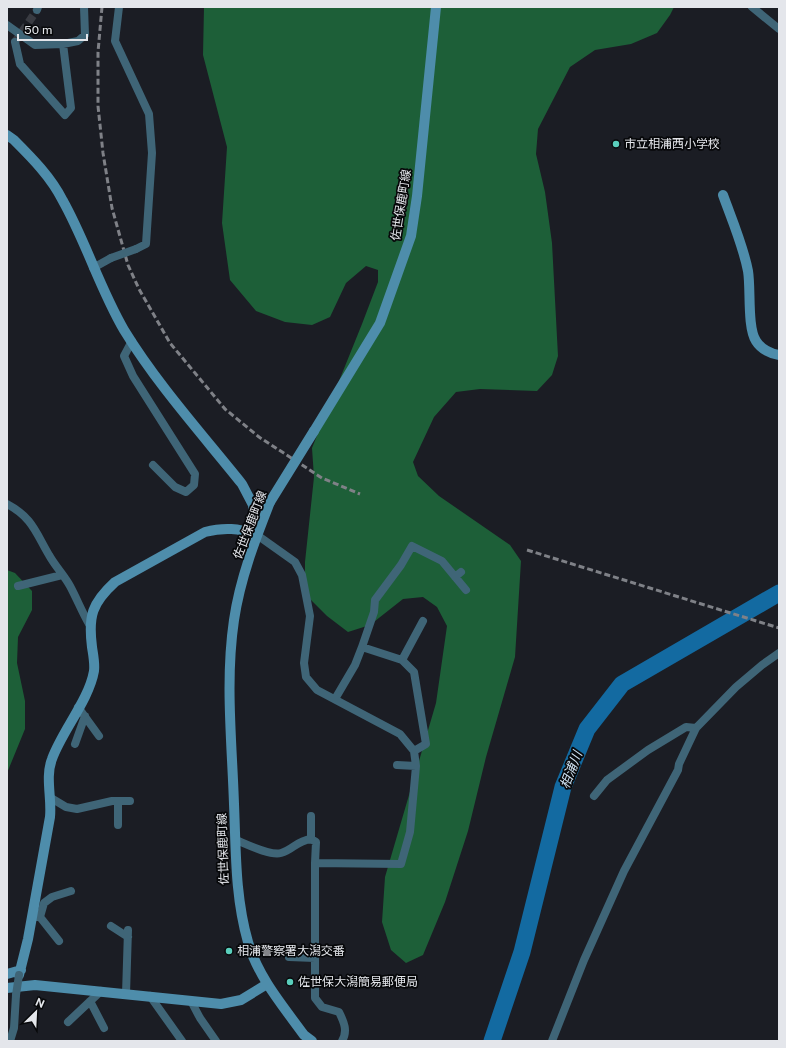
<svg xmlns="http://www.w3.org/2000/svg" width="786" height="1048" viewBox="0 0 786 1048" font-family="'Public Sans','Noto Sans JP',sans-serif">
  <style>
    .forest { fill: #1d5f38 }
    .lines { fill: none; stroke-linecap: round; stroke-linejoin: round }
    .river { stroke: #136aa1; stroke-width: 17 }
    .street-tunnel { stroke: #393b42; stroke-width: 8; stroke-dasharray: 8 4; stroke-linecap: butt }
    .street { stroke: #3f6577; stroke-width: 8 }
    .secondary { stroke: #4e8dab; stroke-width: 10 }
    .rail { stroke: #7f8187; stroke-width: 3; stroke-dasharray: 6 3; stroke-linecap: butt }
    .street-bridge { stroke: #3f6577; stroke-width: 8 }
    .secondary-bridge { stroke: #4e8dab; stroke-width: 10 }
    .poi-dot { fill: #5acebc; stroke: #07080a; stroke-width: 1.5 }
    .labels { text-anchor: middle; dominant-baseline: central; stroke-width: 3.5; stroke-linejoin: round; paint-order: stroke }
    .poi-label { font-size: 12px; fill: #e4e6eb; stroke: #07080a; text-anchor: start }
    .street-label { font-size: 12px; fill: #e4e6eb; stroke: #07080a }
    .water-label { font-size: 13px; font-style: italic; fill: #d0e3f3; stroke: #07080a }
  </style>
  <rect width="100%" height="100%" fill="#1b1d24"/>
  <!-- forest -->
  <path class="forest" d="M 204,7 L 674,7 L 670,15 L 657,33 L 631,44 L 595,50 L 570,67 L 538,129 L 536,154 L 545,192 L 552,243 L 558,356 L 552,375 L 537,391 L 480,389 L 456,392 L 434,417 L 413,462 L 418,476 L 439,496 L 510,545 L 521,561 L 515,657 L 486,757 L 468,831 L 445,902 L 423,955 L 406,963 L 391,950 L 382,922 L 385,877 L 436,703 L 447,626 L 437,607 L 423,597 L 403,599 L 370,625 L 348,632 L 327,616 L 305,594 L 305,562 L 314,477 L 312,448 L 362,324 L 378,282 L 378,270 L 366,266 L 346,283 L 330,317 L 312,325 L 285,322 L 256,311 L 230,280 L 222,223 L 227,147 L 203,55 Z
    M 7,570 L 15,573 L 32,591 L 32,610 L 18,637 L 17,663 L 25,701 L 25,729 L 7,773 Z"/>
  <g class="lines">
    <!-- river -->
    <path class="river" d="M 492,1041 L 522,952 L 563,787 L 587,729 L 622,684 L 779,593"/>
    <!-- street-tunnel -->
    <path class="street-tunnel" d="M 15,42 L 37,10"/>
    <!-- street -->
    <path class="street" d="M 119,7 L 115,41 L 149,114 L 152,153 L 146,244 L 136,249
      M 752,7 L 779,29
      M 37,10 L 38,7
      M 7,25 L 35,45 L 63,44 L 78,41 L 85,35 L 84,7
      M 15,42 L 20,64 L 65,115 L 71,108 L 63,44
      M 93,268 L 111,258
      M 132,341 L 124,356 L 133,376 L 195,474 L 194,485 L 186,492 L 175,487 L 153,465
      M 7,504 C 32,517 36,533 49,555 C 55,566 64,575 70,586 C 77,599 82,612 89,624
      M 257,535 L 295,562 L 302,575 L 310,616 L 304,663 L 306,677 L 317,690 L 400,734 L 414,751 L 416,766 L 410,832 L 401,864 L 315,863 L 315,998 L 322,1007 L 339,1012 C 344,1022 348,1031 342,1041
      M 455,577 L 461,572
      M 18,586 L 62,575
      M 362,647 L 374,612 L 375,600 L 401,565 L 412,546 L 442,561 L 466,590
      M 402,660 L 423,621
      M 335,699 L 355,665 L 362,647 L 402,660 L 414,672 L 426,744 L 414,751
      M 78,707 L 99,736
      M 75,744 L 85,716
      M 397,765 L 416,766
      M 594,796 L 607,780 L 648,750 L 686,727 L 696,728
      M 51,798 L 66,807 L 77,809 L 112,801 L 130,801
      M 118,801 L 118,825
      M 311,816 L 311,839 L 316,842 L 315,863
      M 236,840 C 246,844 270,856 281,853 C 293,850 296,841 311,839
      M 35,917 L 40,917 L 59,941
      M 40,917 L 44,903 L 52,897 L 71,891
      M 111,926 L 128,937
      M 289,957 L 315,958
      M 126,994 L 128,930
      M 150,996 L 182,1041
      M 90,1001 L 104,1028
      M 191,1001 L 200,1018 L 216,1041
      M 68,1022 L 101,991
      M 10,1041 L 14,1028 L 16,995
      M 552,1041 L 584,960 L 624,871 L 678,770 L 679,764 L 696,728 L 736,687 L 762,665 L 779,653"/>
    <!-- secondary -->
    <path class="secondary" d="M 7,135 L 14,140 C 32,158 51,177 63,201 C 86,242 100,289 124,330 C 157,384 202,434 242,484 L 253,505 L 257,535 C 239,528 224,527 205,532 L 115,582 C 92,603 88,616 92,647 C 93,654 95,663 94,671 C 89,700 62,731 52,759 C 45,777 52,798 50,817 L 28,939 L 19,975
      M 723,195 C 732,220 743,245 748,271 C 751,289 747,327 756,341 C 761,349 771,354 779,355
      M 314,431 L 380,323 L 411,236 L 417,196 L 436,7
      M 270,502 C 255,540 240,579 234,620 C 225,681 232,743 234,804 C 236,851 235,897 248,942 C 258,977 283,1006 304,1035 L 312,1041
      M 7,974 L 21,970
      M 7,988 L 35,985 L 221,1004 L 241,1000 L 267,984"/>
    <!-- rail -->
    <path class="rail" d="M 102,7 L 98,52 L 98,106 L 103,153 L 112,208 L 128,265 L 139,289 L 170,343 L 225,409 L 259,437 L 322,478 L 360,494
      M 527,550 L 779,628"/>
    <!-- street-bridge -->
    <path class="street-bridge" d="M 111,258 L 136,249
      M 16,995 L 19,975"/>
    <!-- secondary-bridge -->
    <path class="secondary-bridge" d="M 270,502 L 314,431"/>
  </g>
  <!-- markers -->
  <g class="poi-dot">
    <circle cx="616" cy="144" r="4"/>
    <circle cx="229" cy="951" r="4"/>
    <circle cx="290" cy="982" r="4"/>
  </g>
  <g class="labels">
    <!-- poi labels -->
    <g class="poi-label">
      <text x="624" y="144">市立相浦西小学校</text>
      <text x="237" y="951">相浦警察署大潟交番</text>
      <text x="298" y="982">佐世保大潟簡易郵便局</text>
    </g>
    <!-- street labels -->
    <g class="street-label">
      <text transform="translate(401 205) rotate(-81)">佐世保鹿町線</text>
      <text transform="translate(250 525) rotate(-69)">佐世保鹿町線</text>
      <text transform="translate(223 849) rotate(-92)">佐世保鹿町線</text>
    </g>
    <!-- water labels -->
    <g class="water-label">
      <text transform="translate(571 770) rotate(-69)">相浦川</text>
    </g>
  </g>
  <!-- border -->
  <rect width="786" height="1048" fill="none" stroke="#e4e6eb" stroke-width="16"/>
  <!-- north arrow -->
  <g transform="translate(36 1012) rotate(24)" stroke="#07080a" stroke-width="3" paint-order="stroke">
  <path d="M0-3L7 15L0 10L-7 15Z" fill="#e4e6eb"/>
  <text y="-6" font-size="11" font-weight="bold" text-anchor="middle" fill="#e4e6eb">N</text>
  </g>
  <!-- scale -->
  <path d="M18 34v6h69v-6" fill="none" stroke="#e4e6eb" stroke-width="2"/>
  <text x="24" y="34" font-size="12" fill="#e4e6eb" stroke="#07080a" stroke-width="3" paint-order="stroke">50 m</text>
</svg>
